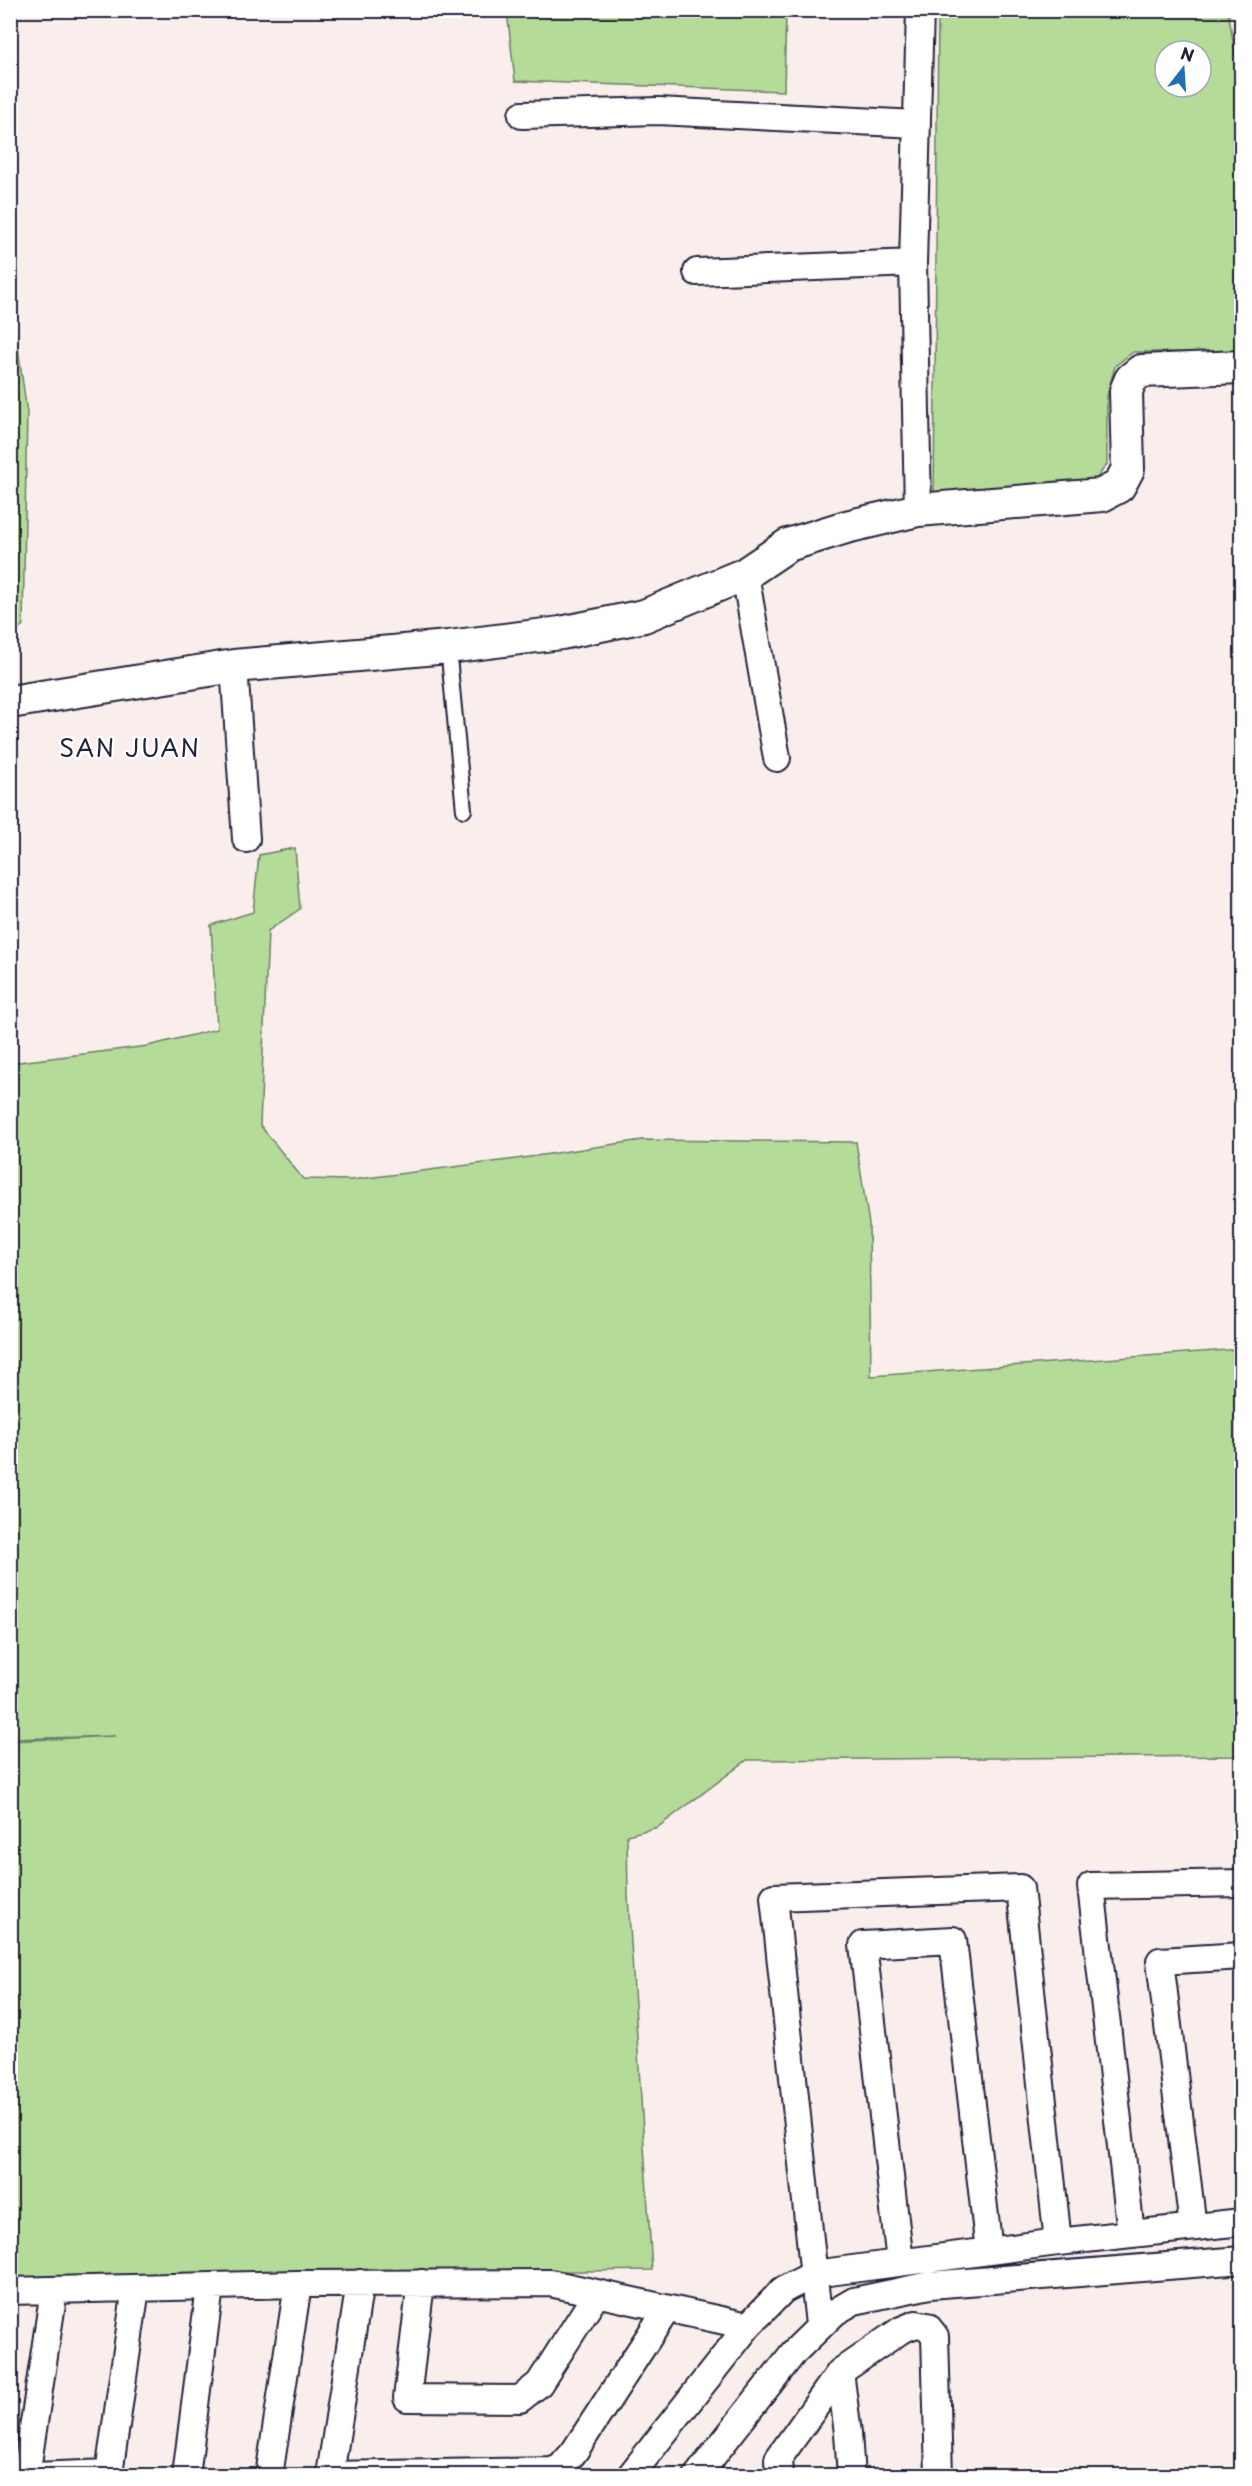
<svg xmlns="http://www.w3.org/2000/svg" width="1252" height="2486" viewBox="0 0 1252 2486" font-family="'Playpen Sans',sans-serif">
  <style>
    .green { fill: #b4db97; stroke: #6b7e69; stroke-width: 1.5; fill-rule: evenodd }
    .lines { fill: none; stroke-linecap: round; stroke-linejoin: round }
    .service-casing { stroke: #22223b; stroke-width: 18 }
    .minor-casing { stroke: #22223b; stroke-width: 30 }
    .tertiary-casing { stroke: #22223b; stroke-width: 36 }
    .service { stroke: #fff; stroke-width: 14 }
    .minor { stroke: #fff; stroke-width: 26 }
    .tertiary { stroke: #fff; stroke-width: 32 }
    .labels { text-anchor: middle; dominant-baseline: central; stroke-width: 5; stroke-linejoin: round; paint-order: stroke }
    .quarter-label { font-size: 24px; letter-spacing: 1.5px; fill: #22223b; stroke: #fff }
  </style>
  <rect width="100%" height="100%" fill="#faeeed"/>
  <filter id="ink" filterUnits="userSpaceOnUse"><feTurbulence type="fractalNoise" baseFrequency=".0167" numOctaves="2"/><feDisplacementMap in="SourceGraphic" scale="12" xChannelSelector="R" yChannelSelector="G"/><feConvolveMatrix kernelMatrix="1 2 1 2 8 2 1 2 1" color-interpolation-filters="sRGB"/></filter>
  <g filter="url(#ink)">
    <!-- green -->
    <path class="green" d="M 507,11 L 786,11 L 784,91 L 515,81 Z
      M 938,11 L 1228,11 L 1240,83 L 1236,172 L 1242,173 L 1241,352 L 1133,352 L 1115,366 L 1107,396 L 1107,464 L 1086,493 L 934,498 ZM 1165,51 L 1201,51 L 1201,87 L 1165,87 Z
      M 10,289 L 27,413 L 23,625 L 11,636 Z
      M 295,848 L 300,909 L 268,931 L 260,1125 L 303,1179 L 351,1180 L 516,1159 L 642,1140 L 856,1142 L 869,1224 L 871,1376 L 1241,1349 L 1241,1756 L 747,1760 L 658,1827 L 627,1835 L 628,1896 L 652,2270 L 11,2280 L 10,1741 L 115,1736 L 11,1739 L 11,1063 L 148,1046 L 217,1029 L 211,925 L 253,912 L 259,855 Z"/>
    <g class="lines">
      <!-- service casing -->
      <g class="service-casing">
        <path id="service" d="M 448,647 L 464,810"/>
      </g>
      <!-- minor casing -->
      <g class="minor-casing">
        <path id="minor" d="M 522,115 L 658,111 L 917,124
          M 697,272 L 913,263
          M 918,510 L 913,263 L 920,10
          M 745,574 L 777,758
          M 234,666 L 246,839
          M 1193,2227 L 1160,1961 L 1242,1956
          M 1131,2233 L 1091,1886 L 1242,1883
          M 900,2262 L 863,1945 L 953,1940 L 989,2251
          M 360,2283 L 330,2475 L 551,2471 L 560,2468 L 574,2452 L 667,2309
          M 421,2283 L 407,2398 L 520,2399 L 539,2384 L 597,2293
          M 10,2291 L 298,2284 L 550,2283 L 748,2326
          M 819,2325 L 774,1897 L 1020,1888 L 1058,2242
          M 840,2372 L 848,2433 L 851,2476
          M 26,2476 L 54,2290
          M 34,2476 L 109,2473 L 136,2288
          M 186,2476 L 210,2287
          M 269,2476 L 298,2284
          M 630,2476 L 748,2326 L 783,2290 L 814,2274 L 1058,2242 L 1242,2222
          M 697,2476 L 794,2352 L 835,2312 L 854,2301 L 930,2285 L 1242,2260
          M 779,2476 L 778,2459 L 840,2372 L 901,2330 L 916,2324 L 927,2326 L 935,2336 L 939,2476"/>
      </g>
      <!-- tertiary casing -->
      <g class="tertiary-casing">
        <path id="tertiary" d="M 10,702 L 234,666 L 448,647 L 561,633 L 644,616 L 745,574 L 788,545 L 846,527 L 918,510 L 1102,495 L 1119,486 L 1128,469 L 1126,391 L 1131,379 L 1141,371 L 1242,367"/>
      </g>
      <!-- service -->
      <use href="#service" class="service"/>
      <!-- minor -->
      <use href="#minor" class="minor"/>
      <!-- tertiary -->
      <use href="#tertiary" class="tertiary"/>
    </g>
  </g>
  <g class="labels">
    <!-- quarter labels -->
    <g class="quarter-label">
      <text x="130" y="747">SAN JUAN</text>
    </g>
  </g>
  <!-- margin -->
  <rect width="1252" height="2486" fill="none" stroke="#fff" stroke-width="36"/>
  <rect x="18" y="18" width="1216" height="2450" fill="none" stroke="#22223b" stroke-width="2" filter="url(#ink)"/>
  <!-- north arrow -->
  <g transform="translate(1183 69) rotate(17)"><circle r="28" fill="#ffffff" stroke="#a7a7b1" stroke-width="1.5"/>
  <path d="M0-4.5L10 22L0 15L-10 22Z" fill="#1f6fb2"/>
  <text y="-9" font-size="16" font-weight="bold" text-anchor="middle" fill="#22223b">N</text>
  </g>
</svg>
